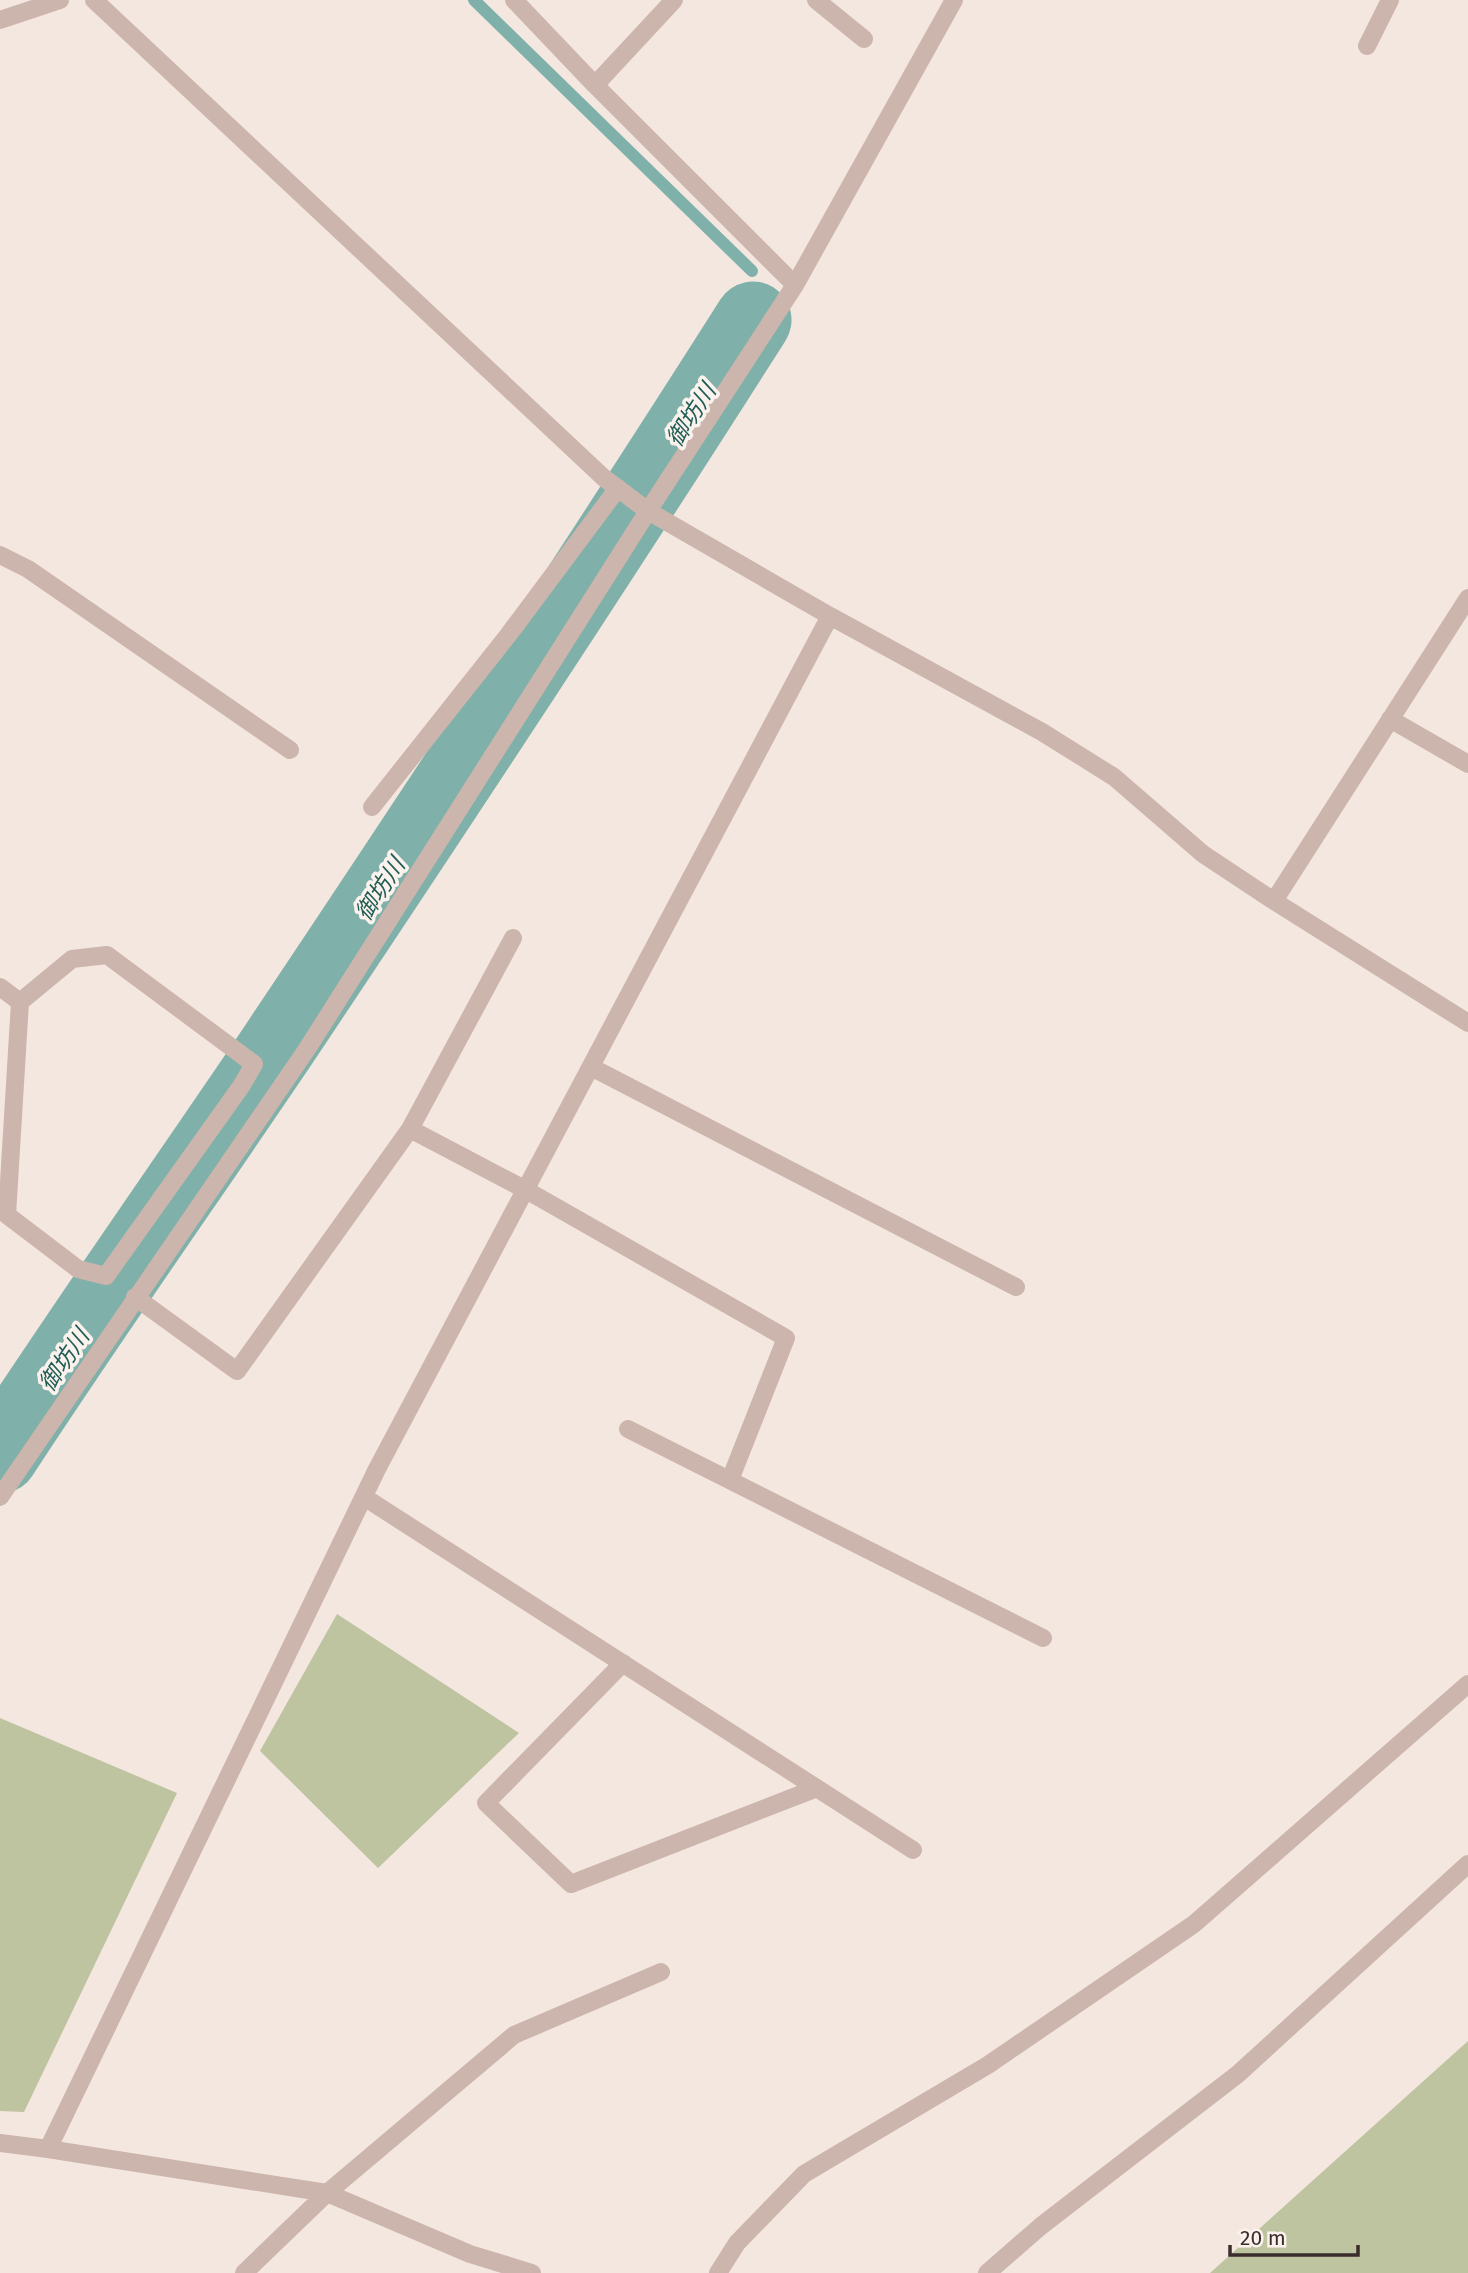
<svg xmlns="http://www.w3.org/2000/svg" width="1468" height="2273" viewBox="0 0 1468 2273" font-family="'Fira Sans','Noto Sans JP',sans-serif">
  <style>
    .green { fill: #bec3a0 }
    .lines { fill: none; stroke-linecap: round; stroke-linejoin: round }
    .stream { stroke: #7fb1aa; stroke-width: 12 }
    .river { stroke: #7fb1aa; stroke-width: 77 }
    .street { stroke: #ccb5ac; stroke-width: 18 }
    .labels { text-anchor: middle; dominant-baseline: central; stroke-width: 7; stroke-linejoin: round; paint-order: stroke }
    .water-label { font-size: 23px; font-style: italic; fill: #1f5d55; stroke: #fbf2ed }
  </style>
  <rect width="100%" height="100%" fill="#f4e7e0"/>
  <!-- green -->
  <path class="green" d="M 337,1614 L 519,1733 L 378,1868 L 260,1751 Z
    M 0,1718 L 177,1793 L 24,2112 L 0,2111 Z
    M 1468,2041 L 1468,2273 L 1210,2273 Z"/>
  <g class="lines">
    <!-- stream -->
    <path class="stream" d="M 474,0 L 752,271"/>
    <!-- river -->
    <path class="river" d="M 0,1455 C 90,1317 185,1183 277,1047 C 438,806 598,564 753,320"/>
    <!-- street -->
    <path class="street" d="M 94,0 L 604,478 L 648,511 L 830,616 L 1042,732 L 1114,777 L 1203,854 L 1274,901 L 1468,598
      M 514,0 L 595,85 L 795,285
      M 816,0 L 864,39
      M 0,20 L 60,0
      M 1367,46 L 1390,0
      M 595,85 L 674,0
      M 0,555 L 28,569 L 290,750
      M 1390,719 L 1468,764
      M 372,807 L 509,634 L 618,488
      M 1274,901 L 1468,1023
      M 107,955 L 254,1064 L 242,1085 L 106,1276 L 78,1269 L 7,1215 L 20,1002 L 72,959 Z
      M 0,987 L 20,1002
      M 591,1067 L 1016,1287
      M 410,1129 L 526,1190 L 786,1338 L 730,1480
      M 135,1297 L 237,1371 L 410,1129 L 513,938
      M 628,1429 L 1043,1638
      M 0,1497 L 307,1049 L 648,511 L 795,285 L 954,0
      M 364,1497 L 913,1850
      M 623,1663 L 486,1803 L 571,1884 L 817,1788
      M 0,2143 L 48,2149 L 327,2193 L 470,2254 L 532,2273
      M 48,2149 L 377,1469 L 830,616
      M 244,2273 L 327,2193 L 514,2035 L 661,1972
      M 718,2273 L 737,2243 L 804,2174 L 988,2065 L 1194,1924 L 1468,1684
      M 987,2273 L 1041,2226 L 1238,2074 L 1468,1864"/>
  </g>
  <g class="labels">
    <!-- water labels -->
    <g class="water-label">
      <text transform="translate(691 415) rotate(-57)">御坊川</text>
      <text transform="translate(380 889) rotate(-57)">御坊川</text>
      <text transform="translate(64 1360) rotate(-56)">御坊川</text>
    </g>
  </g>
  <!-- scale -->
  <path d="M1230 2245v10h128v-10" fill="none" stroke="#3a2d2b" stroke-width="3.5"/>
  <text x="1240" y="2245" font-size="21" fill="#3a2d2b" stroke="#fbf2ed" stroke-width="5" paint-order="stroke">20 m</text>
</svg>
